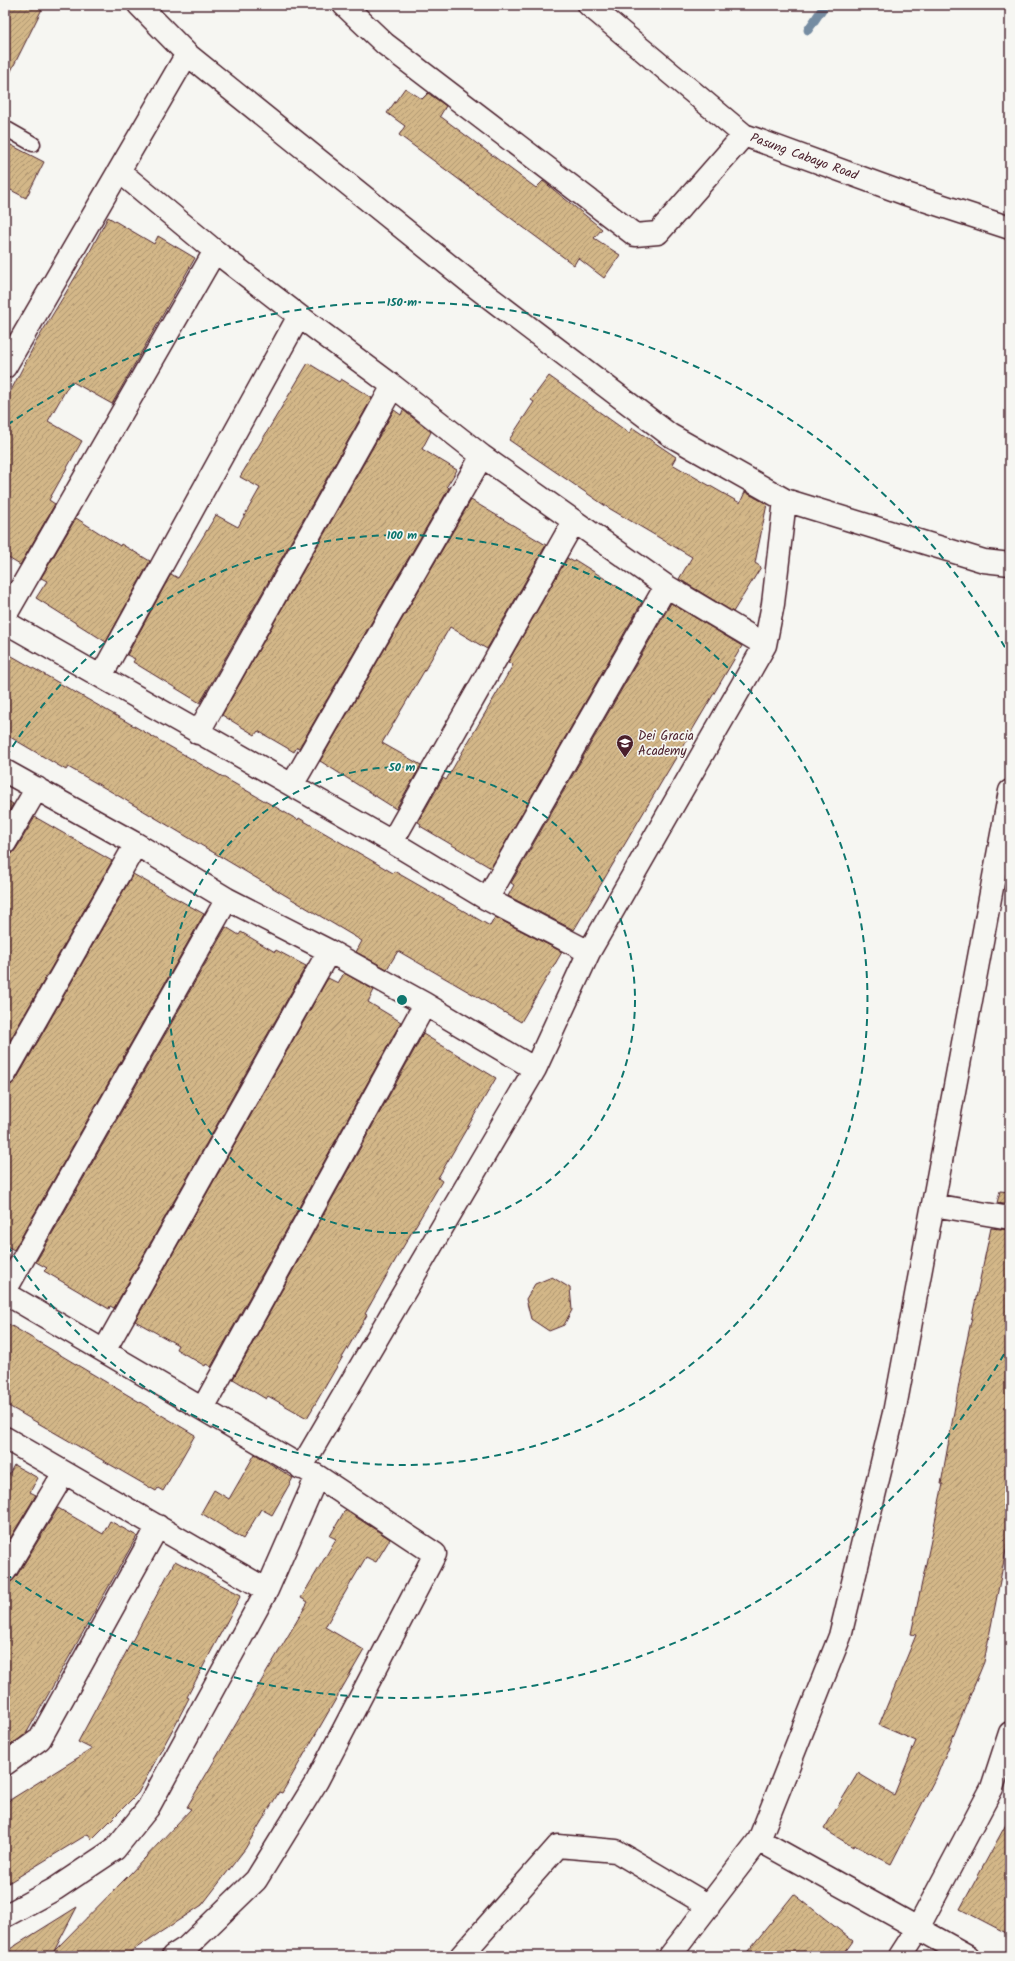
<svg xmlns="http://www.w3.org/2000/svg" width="1015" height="1961" viewBox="0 0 1015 1961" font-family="Kalam,sans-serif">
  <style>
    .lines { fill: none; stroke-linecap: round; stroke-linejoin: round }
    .stream { stroke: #758ca2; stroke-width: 9 }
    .building { fill: url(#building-hatch); stroke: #4a1f2b }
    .lane-casing { stroke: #4a1f2b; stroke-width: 17 }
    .street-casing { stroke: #4a1f2b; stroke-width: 25 }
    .lane { stroke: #f6f6f2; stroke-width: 14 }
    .street { stroke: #f6f6f2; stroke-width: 22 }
    .ring { fill: none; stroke: #0f766e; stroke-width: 2; stroke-dasharray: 7 5 }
    .labels { text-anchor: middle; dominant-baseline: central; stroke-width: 3.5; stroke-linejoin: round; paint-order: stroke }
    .street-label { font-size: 13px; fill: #4a1f2b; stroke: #f6f6f2 }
    .poi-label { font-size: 13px; fill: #4a1f2b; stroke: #f6f6f2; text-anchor: start }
    .centre { fill: #0f766e; stroke: #f6f6f2; stroke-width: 2 }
    .ring-label { font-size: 12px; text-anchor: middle; font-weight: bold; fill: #0f766e; stroke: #f6f6f2; stroke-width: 3.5; stroke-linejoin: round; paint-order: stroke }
  </style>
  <defs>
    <pattern id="building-hatch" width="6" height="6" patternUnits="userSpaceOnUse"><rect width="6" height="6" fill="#d3b788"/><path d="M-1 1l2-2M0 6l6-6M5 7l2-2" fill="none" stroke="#ad946f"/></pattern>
  </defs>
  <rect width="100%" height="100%" fill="#f6f6f2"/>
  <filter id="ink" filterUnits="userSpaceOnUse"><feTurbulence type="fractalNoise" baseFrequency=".025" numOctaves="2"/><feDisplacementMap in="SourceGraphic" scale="8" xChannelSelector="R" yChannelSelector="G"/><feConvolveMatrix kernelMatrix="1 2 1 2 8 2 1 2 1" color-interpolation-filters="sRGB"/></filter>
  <g filter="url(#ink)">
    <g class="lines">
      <!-- stream -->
      <path class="stream" d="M 808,30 L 825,5"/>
    </g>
    <!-- building -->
    <path class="building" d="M 5,5 L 44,5 L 5,83 Z
      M 405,88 L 422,99 L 428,93 L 446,106 L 440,116 L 536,188 L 543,181 L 602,229 L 594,238 L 620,255 L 604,278 L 578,258 L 574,265 L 399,135 L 405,126 L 387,113 Z
      M 5,142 L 44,162 L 26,198 L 5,187 Z
      M 108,217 L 154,244 L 158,236 L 195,258 L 112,404 L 71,381 L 48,421 L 82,441 L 49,500 L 55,504 L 20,565 L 5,556 L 5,402 L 36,342 L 85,261 Z
      M 308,363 L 339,382 L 341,379 L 372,398 L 200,703 L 133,662 L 135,659 L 127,655 L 171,574 L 178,578 L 216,515 L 238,527 L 260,488 L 240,477 Z
      M 549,376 L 629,433 L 633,428 L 676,457 L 672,464 L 698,479 L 740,503 L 745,492 L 767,504 L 755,563 L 761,567 L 733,612 L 679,579 L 692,557 L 607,507 L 509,440 L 534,402 L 531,400 Z
      M 394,410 L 401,415 L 403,410 L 431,432 L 422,449 L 457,470 L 447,486 L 449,488 L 299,748 L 297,747 L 294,752 L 258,731 L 255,735 L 222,715 Z
      M 471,500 L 546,545 L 487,649 L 450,627 L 382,743 L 421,765 L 396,809 L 320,761 Z
      M 76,518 L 120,546 L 121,544 L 150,561 L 106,642 L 36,598 L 47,581 L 41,578 Z
      M 567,558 L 574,562 L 575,560 L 642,602 L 491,868 L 420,826 L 421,824 L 418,822 L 443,778 L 446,780 L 501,686 L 513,665 L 508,662 Z
      M 671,603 L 742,646 L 574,930 L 508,896 L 514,885 L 511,883 Z
      M 5,652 L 298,820 L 299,818 L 393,873 L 394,871 L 490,926 L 495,917 L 562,952 L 521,1022 L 398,951 L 387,969 L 356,952 L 362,941 L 117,795 L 68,767 L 66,770 L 5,734 Z
      M 5,799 L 13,804 L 5,818 Z
      M 35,817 L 112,861 L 5,1049 L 5,855 L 12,854 L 16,849 Z
      M 133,874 L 204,914 L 14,1250 L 5,1245 L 5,1086 L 11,1085 L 16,1080 Z
      M 226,927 L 239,935 L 241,932 L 275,952 L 276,950 L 306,966 L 114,1308 L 110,1306 L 109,1309 L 44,1271 L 47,1268 L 36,1262 Z
      M 344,973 L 374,990 L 368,1002 L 401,1022 L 211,1367 L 206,1364 L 205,1366 L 176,1349 L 178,1345 L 135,1321 L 328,978 L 338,983 Z
      M 423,1034 L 496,1078 L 438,1178 L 442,1181 L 396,1259 L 365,1314 L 367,1315 L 307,1418 L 268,1396 L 266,1399 L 233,1379 Z
      M 1000,1191 L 1010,1192 L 1010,1205 L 997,1203 Z
      M 991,1228 L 1010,1230 L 1010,1530 L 984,1662 L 938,1773 L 891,1864 L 854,1845 L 853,1847 L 824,1829 L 858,1773 L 894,1795 L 916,1741 L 879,1725 L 916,1635 L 911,1634 L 943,1484 L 941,1484 L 961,1373 L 960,1373 Z
      M 552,1277 L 570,1288 L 572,1310 L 564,1325 L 549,1331 L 531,1319 L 526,1299 L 535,1284 Z
      M 5,1322 L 195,1435 L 163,1491 L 158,1488 L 156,1491 L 5,1404 Z
      M 255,1454 L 293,1478 L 272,1515 L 261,1509 L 243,1539 L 201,1513 L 214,1490 L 229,1499 Z
      M 14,1465 L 38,1478 L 30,1492 L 36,1495 L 5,1547 L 5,1477 L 7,1478 Z
      M 58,1508 L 103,1534 L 110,1521 L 137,1536 L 26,1734 L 5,1749 L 5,1583 L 11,1582 L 16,1577 Z
      M 345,1510 L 390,1539 L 376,1562 L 366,1557 L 325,1627 L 364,1650 L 282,1793 L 279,1792 L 245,1849 L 202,1905 L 124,1956 L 5,1956 L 5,1952 L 77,1907 L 54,1951 L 129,1875 L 191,1809 L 187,1807 L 308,1602 L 301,1598 L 336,1539 L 330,1536 Z
      M 175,1561 L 241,1595 L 187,1697 L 189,1698 L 175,1725 L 138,1793 L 92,1839 L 88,1834 L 5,1885 L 5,1803 L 92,1749 L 78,1742 Z
      M 1010,1817 L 1010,1935 L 960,1909 Z
      M 794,1894 L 853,1941 L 842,1956 L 744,1956 Z"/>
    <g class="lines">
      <!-- lane casing -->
      <g class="lane-casing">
        <path id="lane" d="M 5,128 L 33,144"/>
      </g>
      <!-- street casing -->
      <g class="street-casing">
        <path id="street" d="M 139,5 L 187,54 L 477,288 L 670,435 L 785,500 L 984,561 L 1010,564
          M 344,5 L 385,44 L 635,235 L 658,233 L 744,135
          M 589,5 L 744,135 L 903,193 L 1010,228
          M 119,171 L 215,251 L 299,316 L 393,386 L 482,456 L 666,586 L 765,645
          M 5,367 L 187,54
          M 5,616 L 215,251
          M 5,622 L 392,842 L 487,899 L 589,952
          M 101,676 L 299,316
          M 198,733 L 393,386
          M 5,771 L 136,844 L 227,899 L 329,951 L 425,1004 L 535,1069
          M 292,785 L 482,456
          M 392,842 L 574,521
          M 5,843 L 37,788
          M 487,899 L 666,586
          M 5,1074 L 136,844
          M 933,1205 L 1010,1218
          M 5,1291 L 227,899
          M 5,1293 L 317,1476 L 435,1554 L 317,1781 L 256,1880 L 187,1947 L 173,1956
          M 104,1351 L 329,951
          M 203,1408 L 425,1004
          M 5,1438 L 267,1590
          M 301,1468 L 535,1069 L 589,952 L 765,645 L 773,604 L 785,500
          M 5,1571 L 64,1473
          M 5,1764 L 40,1739 L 158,1526
          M 759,1840 L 968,1956
          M 5,1916 L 55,1889 L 115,1849 L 148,1808 L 267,1590 L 317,1476
          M 461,1956 L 558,1846 L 616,1851 L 709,1906
          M 670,1956 L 759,1840 L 840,1636 L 894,1413 L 1010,791
          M 900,1956 L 918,1928 L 992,1788 L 1010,1733"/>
      </g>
      <!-- lane -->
      <use href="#lane" class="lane"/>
      <!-- street -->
      <use href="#street" class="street"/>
    </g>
  </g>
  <!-- distance rings -->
  <g class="ring">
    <circle cx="402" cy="1000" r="233"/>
    <path d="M6 757A465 465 0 1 1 6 1243"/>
    <path d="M1010 1344A698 698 0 0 1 7 1575M7 425A698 698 0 0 1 1010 656"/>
  </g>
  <!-- icons -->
  <defs>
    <g id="school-pin" transform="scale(0.9)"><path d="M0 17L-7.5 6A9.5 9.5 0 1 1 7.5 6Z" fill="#4a1f2b" stroke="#f6f6f2"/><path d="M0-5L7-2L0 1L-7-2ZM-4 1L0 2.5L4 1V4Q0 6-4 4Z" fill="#fff"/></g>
  </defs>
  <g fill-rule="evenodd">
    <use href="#school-pin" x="625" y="743"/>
  </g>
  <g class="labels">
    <!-- street labels -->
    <g class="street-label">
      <text transform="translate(804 157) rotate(20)">Pasung Cabayo Road</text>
    </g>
    <!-- poi labels -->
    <g class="poi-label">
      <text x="638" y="736">Dei Gracia<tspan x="638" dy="15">Academy</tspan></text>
    </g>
  </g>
  <circle cx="402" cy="1000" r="6" class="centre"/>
  <g class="ring-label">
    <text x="402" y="306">150 m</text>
    <text x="402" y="539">100 m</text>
    <text x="402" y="771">50 m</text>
  </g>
  <!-- margin -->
  <rect width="1015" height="1961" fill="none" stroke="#f6f6f2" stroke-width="20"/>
  <rect x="10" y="10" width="995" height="1941" fill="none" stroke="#4a1f2b" stroke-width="1.5" filter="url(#ink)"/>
</svg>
